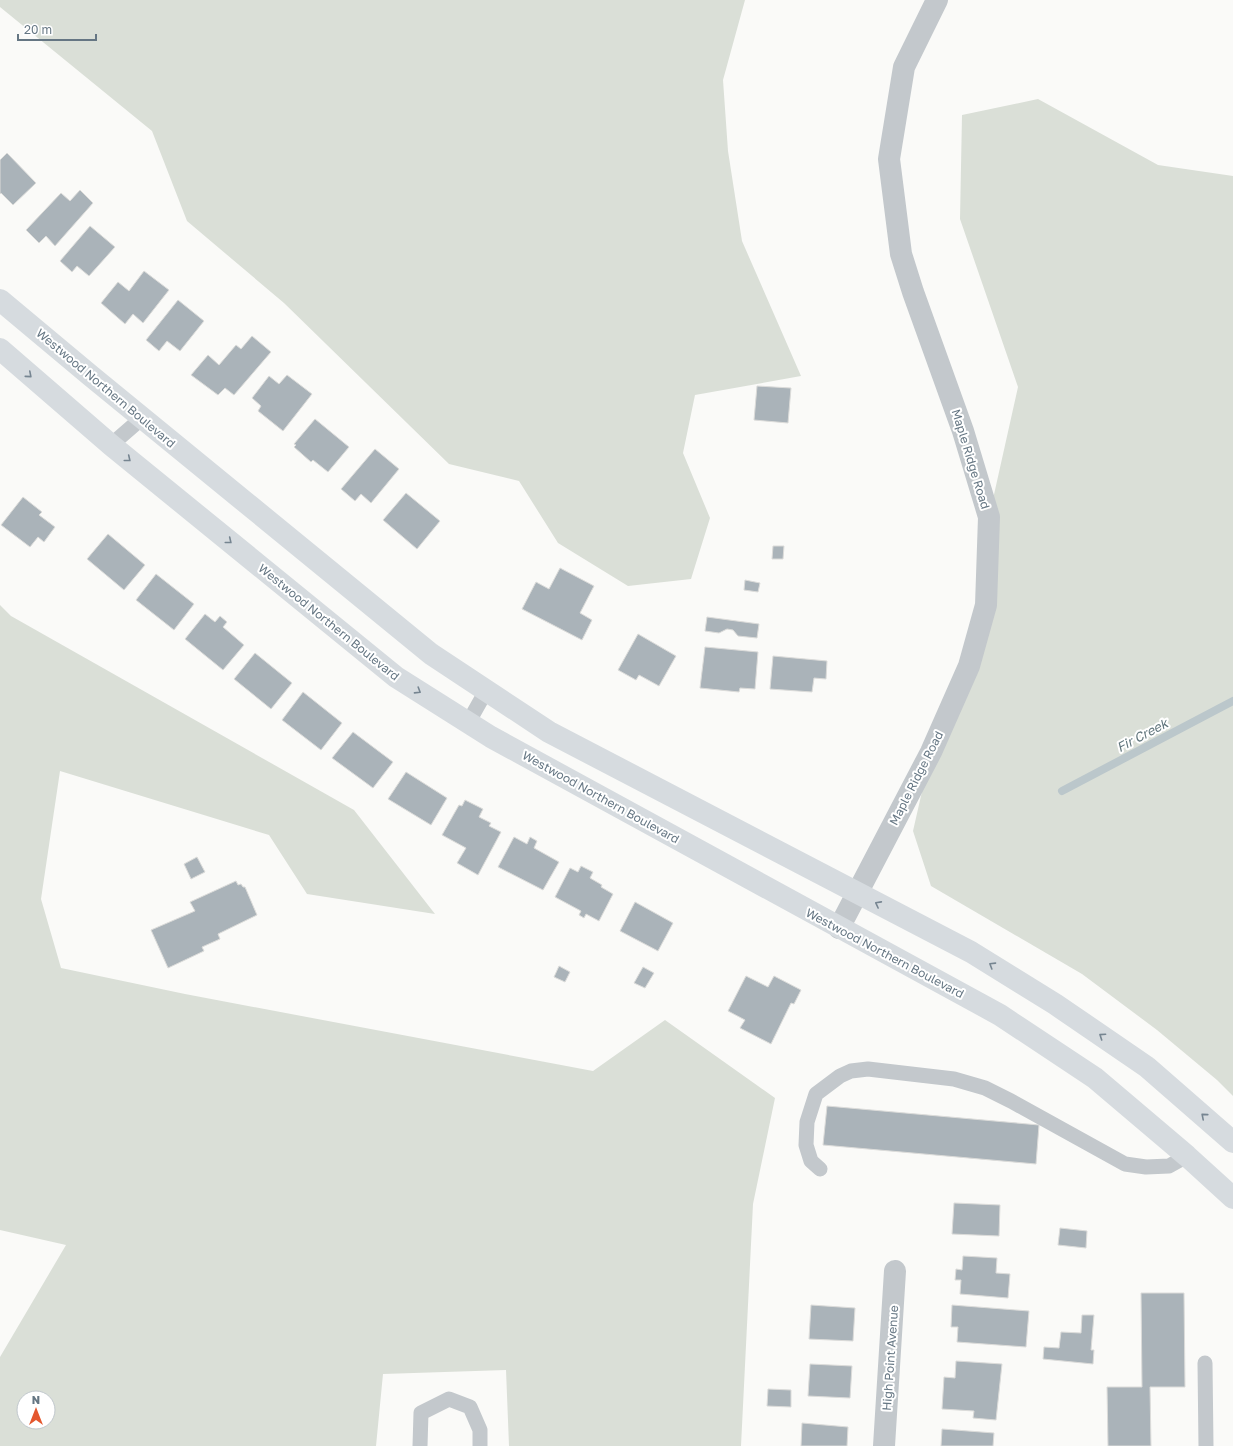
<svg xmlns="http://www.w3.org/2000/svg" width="1233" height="1446" viewBox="0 0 1233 1446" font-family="'Golos Text',sans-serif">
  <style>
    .green { fill: #dadfd7; fill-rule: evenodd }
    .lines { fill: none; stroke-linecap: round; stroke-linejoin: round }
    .stream { stroke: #bbc7cb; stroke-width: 8 }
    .building { fill: #aab3b9; stroke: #dcdcda }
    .lane { stroke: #c3c8cc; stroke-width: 15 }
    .street { stroke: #c3c8cc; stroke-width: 22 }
    .primary { stroke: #d6dbdf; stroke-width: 22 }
    .oneway { stroke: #768591 }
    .labels { text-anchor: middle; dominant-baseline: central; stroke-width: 4; stroke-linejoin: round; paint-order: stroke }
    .street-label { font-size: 12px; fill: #657683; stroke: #fff }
    .water-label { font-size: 13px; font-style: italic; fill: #60757c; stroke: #fff }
  </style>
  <rect width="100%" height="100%" fill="#fafaf8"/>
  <!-- green -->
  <path class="green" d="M 0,0 L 745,0 L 723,80 L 728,151 L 742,241 L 801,376 L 695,395 L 683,453 L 710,518 L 691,579 L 628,586 L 558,543 L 519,481 L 449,464 L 284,303 L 187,221 L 152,131 L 0,7 Z
    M 1038,99 L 1158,165 L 1233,176 L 1233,1096 L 1217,1080 L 1157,1030 L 1082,974 L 931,886 L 913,831 L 931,752 L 969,666 L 989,517 L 1018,387 L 960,219 L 962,115 Z
    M 0,605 L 11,616 L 354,810 L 435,914 L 307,894 L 269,835 L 60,771 L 41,899 L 61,968 L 185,994 L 593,1071 L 665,1020 L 775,1098 L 753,1204 L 741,1446 L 509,1446 L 506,1370 L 383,1374 L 376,1446 L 0,1446 L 0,1357 L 66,1245 L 0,1230 ZM 24,1398 L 48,1398 L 48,1422 L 24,1422 Z"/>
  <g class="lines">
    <!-- stream -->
    <path class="stream" d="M 1062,791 L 1233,701"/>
  </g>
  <!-- building -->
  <path class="building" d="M 7,153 L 36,183 L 13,205 L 1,193 L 0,194 L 0,160 Z
    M 80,190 L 93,203 L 55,246 L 46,236 L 39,243 L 26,230 L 61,193 L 70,201 Z
    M 90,226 L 115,247 L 89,276 L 77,266 L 72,272 L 60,261 Z
    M 144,271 L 169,290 L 143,323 L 133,314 L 125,324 L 101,303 L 118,282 L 129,291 Z
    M 178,300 L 204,321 L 180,351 L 167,341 L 159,351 L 146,340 Z
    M 252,336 L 271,352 L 234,395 L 225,388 L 218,395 L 191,375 L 208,355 L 219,365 L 236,345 L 241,349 Z
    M 287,375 L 312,394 L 283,431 L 258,411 L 261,406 L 252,398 L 269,376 L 279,384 Z
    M 757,386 L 791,388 L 788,423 L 754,420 Z
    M 315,419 L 349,447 L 328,472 L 313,460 L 311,462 L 294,447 L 296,445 L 294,444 Z
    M 375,449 L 399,469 L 371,503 L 361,494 L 355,501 L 341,489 Z
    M 406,493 L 440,521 L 417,549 L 383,520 Z
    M 23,497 L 42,512 L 39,515 L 55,527 L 44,542 L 38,537 L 30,547 L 1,525 Z
    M 108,534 L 145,565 L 124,590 L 87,559 Z
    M 773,546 L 784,546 L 783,559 L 772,559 Z
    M 560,568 L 594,586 L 580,613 L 592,620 L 582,640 L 522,609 L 536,582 L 549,589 Z
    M 156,574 L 194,604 L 174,630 L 136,600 Z
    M 745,580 L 760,583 L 758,592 L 744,590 Z
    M 205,614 L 215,622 L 220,616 L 227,622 L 223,627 L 244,645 L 223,670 L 185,639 Z
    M 707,617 L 759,624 L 757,638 L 738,636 L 733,630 L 727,629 L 719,633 L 705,631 Z
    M 638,634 L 676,656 L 659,686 L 639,675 L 636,680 L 618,670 Z
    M 705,647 L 758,652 L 755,689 L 740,688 L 739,692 L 700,688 Z
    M 255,653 L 292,683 L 271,709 L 234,679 Z
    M 773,656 L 827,661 L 826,679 L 814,678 L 812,692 L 770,689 Z
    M 303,692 L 342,723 L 321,750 L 282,720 Z
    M 353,732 L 393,762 L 373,788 L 332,758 Z
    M 406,772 L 447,798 L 431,825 L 388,799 Z
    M 465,800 L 483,809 L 479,817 L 491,823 L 489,826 L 501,832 L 478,875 L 457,863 L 466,848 L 442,835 L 459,805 L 462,806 Z
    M 514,837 L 527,844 L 530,837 L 537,841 L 534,848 L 559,862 L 543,890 L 498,867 Z
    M 197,857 L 205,872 L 191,879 L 184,864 Z
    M 581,866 L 593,872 L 590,878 L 602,885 L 601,887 L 613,894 L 599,921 L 586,914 L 584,918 L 579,915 L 581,911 L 555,897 L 570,868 L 578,872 Z
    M 236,881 L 238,885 L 241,884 L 243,887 L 245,887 L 257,915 L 218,934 L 220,939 L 202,947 L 204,951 L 168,968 L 151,930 L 195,911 L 190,902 Z
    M 635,902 L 673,923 L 658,951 L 620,931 Z
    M 559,966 L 570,972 L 565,982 L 554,977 Z
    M 643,967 L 654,973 L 645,988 L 634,983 Z
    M 746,976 L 768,987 L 774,976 L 801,990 L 794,1004 L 791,1003 L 771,1044 L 740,1028 L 745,1020 L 728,1011 Z
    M 827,1106 L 1039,1125 L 1036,1164 L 823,1145 Z
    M 954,1203 L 1000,1205 L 999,1236 L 952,1234 Z
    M 1060,1228 L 1087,1231 L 1086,1248 L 1058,1245 Z
    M 963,1256 L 997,1258 L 996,1273 L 1010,1274 L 1008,1298 L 960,1294 L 961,1280 L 955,1280 L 956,1269 L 962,1270 Z
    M 1141,1293 L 1184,1293 L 1185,1387 L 1150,1387 L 1151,1446 L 1108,1446 L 1107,1387 L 1142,1387 Z
    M 811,1305 L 855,1308 L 853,1341 L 809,1339 Z
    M 952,1305 L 1029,1311 L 1026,1347 L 957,1342 L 958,1327 L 951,1327 Z
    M 1082,1315 L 1094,1315 L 1091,1350 L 1094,1350 L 1093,1364 L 1043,1359 L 1044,1347 L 1059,1348 L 1061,1332 L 1081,1333 Z
    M 956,1361 L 1002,1364 L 996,1420 L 973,1418 L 974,1411 L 942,1409 L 944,1377 L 955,1378 Z
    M 810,1364 L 852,1366 L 850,1398 L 808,1396 Z
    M 768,1389 L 791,1390 L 791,1407 L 767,1406 Z
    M 802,1423 L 848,1427 L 847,1446 L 801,1446 Z
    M 942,1429 L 994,1433 L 993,1446 L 941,1446 Z"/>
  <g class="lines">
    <!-- lane -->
    <path class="lane" d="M 111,445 L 142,418
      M 468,723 L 486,691
      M 820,1169 L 811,1161 L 806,1145 L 807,1122 L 816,1094 L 840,1076 L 851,1071 L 868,1069 L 954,1079 L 985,1088 L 1011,1101 L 1125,1164 L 1146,1167 L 1169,1166 L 1187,1156
      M 1205,1363 L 1206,1446
      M 420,1446 L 421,1413 L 449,1399 L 470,1407 L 480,1430 L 480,1446"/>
    <!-- street -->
    <path class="street" d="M 839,928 L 931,752 L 969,666 L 986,605 L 989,517 L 963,431 L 913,292 L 901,254 L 889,159 L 904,67 L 937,0
      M 884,1446 L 895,1271"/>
    <!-- primary -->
    <path class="primary" d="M 0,300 L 91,376 L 431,654 L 549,732 L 971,952 L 1055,1004 L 1147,1067 L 1233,1142
      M 0,349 L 111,445 L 396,677 L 491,737 L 1000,1015 L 1095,1078 L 1187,1156 L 1233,1198"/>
  </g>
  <!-- one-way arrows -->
  <defs><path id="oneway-chevron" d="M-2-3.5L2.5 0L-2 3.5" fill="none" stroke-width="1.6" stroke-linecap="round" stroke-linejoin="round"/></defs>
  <g class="oneway">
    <use href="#oneway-chevron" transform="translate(29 375) rotate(41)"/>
    <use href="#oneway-chevron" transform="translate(128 459) rotate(39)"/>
    <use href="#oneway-chevron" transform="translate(229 541) rotate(39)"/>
    <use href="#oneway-chevron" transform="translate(418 691) rotate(32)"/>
    <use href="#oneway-chevron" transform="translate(878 904) rotate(-152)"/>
    <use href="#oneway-chevron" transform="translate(992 965) rotate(-148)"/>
    <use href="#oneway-chevron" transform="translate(1102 1036) rotate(-146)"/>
    <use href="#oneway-chevron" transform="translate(1204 1116) rotate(-139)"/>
  </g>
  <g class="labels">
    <!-- street labels -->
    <g class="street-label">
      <text transform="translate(106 388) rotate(40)">Westwood Northern Boulevard</text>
      <text transform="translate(971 459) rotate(73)">Maple Ridge Road</text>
      <text transform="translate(329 622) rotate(39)">Westwood Northern Boulevard</text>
      <text transform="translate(916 778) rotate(-63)">Maple Ridge Road</text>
      <text transform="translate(601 797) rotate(29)">Westwood Northern Boulevard</text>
      <text transform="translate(885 953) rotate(28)">Westwood Northern Boulevard</text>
      <text transform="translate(890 1358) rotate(-86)">High Point Avenue</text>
    </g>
    <!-- water labels -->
    <g class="water-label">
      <text transform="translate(1142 735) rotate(-28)">Fir Creek</text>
    </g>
  </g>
  <!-- north arrow -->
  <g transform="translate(36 1410)"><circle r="19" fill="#ffffff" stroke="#c1c8cd"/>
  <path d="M0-3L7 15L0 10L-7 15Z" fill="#e4572e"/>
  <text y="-6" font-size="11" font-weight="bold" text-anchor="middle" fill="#657683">N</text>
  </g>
  <!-- scale -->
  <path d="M18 34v6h78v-6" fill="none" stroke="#657683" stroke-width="2"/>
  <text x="24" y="34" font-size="12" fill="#657683" stroke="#ffffff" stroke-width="3" paint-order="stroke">20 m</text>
</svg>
